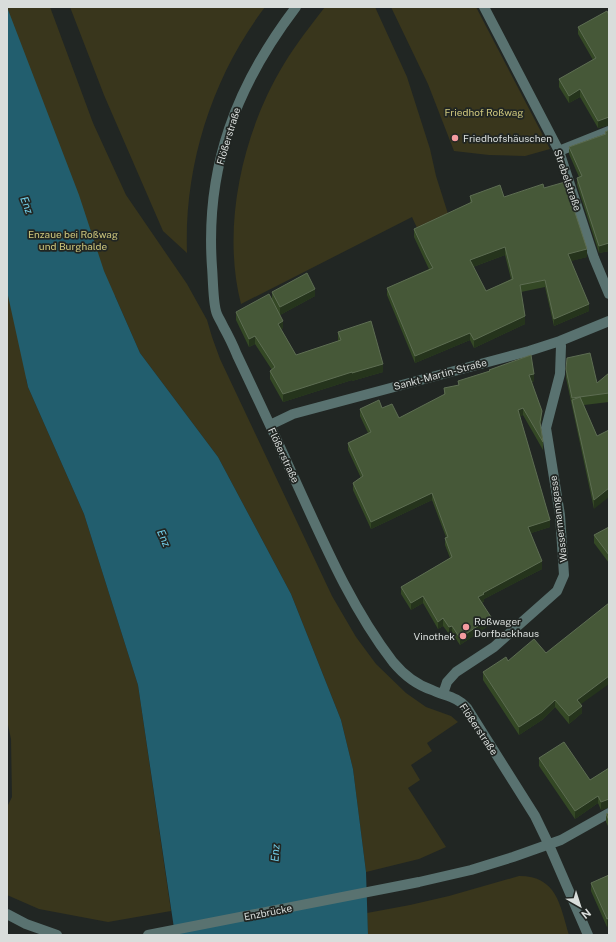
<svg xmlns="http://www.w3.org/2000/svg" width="616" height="942" viewBox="0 0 616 942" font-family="'Public Sans',sans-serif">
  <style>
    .green { fill: #39361c }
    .water { fill: #225e6e }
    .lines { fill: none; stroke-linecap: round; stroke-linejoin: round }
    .minor { stroke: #597270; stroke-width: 10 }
    .wall { fill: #344825; fill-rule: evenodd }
    .shaded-wall { fill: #25341c }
    .building { fill: #465838; stroke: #5d6d52; fill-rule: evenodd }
    .poi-dot { fill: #f49b9f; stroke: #212623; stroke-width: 1.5 }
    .labels { text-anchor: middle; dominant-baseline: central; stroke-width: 3.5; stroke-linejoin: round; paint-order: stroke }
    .park-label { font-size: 10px; fill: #cdc67c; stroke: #212623 }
    .street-label { font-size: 10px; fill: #d9dddb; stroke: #212623 }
    .poi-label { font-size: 10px; fill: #d9dddb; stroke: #212623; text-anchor: start }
    .water-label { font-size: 11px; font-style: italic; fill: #73d0eb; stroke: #212623 }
  </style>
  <rect width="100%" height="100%" fill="#212623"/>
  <!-- green -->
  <path class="green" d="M 7,7 L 50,7 L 93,123 L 126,195 L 187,284 L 207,320 L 212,337 L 220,359 L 332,596 L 356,637 L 376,664 L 406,693 L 426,707 L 451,716 L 458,722 L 427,743 L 432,751 L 411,765 L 420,780 L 408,788 L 446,847 L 419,859 L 366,872 L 353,769 L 341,720 L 291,594 L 218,457 L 140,353 L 115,296 L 26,379 L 28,387 L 84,514 L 138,685 L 171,911 L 108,922 L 39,909 L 7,895 L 7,807 L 12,797 L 11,739 L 7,720 Z
    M 70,7 L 265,7 C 212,77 184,165 187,253 L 163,231 L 104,95 Z
    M 325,7 L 375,7 L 407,77 L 430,149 L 436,176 L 449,217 L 418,230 L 412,217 L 241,304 C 221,226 243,131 284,64 C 296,44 311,25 325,7 Z
    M 391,7 L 476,7 L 550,149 L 525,156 L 489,155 L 454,151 L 428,84 Z
    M 519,876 C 557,876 560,905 569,935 L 368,935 L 367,913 L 410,905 L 449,896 Z"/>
  <!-- water -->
  <path class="water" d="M 7,7 L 79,195 L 104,271 L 140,353 L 218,457 L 291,594 L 341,720 L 353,769 L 366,872 L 368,935 L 175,935 L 138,685 L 84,514 L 28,387 L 7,291 Z"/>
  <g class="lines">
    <!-- minor -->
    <path class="minor" d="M 296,7 C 236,86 205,167 212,267 C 213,278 213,301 216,311 C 217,316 221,321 223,326 C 228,335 233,345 237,355 C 255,393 273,431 290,469 C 320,534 349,605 393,662 C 403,674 417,685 432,690 C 445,696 458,697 467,708 L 535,816 L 549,845 L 588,935
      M 484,7 L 559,151 L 594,258 L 609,294
      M 559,151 L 609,131
      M 270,425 L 293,414 L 529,351 L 560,341 L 609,321
      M 443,694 L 447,682 L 456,672 L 494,647 L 557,591 L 564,575 L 560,515 L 546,428 L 560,374 L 561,346 L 560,341
      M 7,914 L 26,924 L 57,935
      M 148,935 L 419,882 L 471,870 L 513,857 L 561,840 L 609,813"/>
  </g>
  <!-- wall -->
  <path class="wall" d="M 609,15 L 609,125 L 598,128 L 580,97 L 569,103 L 559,87 L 559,79 L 593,60 L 578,34 L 578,27 Z
    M 609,130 L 609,251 L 599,253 L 577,185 L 577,178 L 579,177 L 569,154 L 569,147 L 605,134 L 605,132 Z
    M 544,188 L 587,257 L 570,261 L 589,311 L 554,326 L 545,287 L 521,292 L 525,324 L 474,348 L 470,340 L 415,363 L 387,295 L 387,288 L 429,269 L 427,265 L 414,237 L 414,229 L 470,203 L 470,196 L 504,197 ZM 505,255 L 511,279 L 486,291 L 473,267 Z
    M 272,292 L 315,296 L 280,315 L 283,328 L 281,329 L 296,355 L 338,341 L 338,332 L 383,372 L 352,381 L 352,380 L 283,402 L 270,379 L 270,371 L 272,370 L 255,344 L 249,347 L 236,320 L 236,312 L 272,300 Z
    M 566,369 L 597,383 L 609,373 L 609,402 L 584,405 L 597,436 L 594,509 L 566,378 Z
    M 489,370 L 534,381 L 532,382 L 542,418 L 540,426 L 543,442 L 543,450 L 523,415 L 520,416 L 550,527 L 531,533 L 542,569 L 484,599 L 484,601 L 482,603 L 491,624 L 460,645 L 452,633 L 449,634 L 443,626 L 438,629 L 423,603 L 411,610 L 401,594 L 401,587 L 450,558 L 445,545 L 445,538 L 446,537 L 432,500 L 371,529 L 353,490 L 353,483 L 361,478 L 348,450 L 348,443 L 368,433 L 360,416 L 360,409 L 382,408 L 399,418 L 444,395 L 444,388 L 458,385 L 458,381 L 489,371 Z
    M 609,527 L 609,563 L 594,543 L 594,535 Z
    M 508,661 L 581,704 L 582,713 L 569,724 L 555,707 L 542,720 L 519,735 L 483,680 L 483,672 Z
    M 539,758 L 590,780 L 609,768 L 609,807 L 601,810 L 598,803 L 575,819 L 539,766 Z
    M 609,813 L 609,828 L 606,822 L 606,814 Z
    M 609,875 L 607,927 L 591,891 L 591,883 Z"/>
  <!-- shaded-wall -->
  <path class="shaded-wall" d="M 580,89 L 580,97 L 569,103 L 569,96 Z
    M 609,117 L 609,125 L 598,128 L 598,121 Z
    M 609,243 L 609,251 L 599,253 L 599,246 Z
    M 505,247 L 505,255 L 470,268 L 470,260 Z
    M 587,249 L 587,257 L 568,262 L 568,254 Z
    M 315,289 L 315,296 L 280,315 L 280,307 Z
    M 589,304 L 589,311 L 554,326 L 554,319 Z
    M 525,316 L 525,324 L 474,348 L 474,340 Z
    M 283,321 L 283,328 L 278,331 L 278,324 Z
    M 470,333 L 470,340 L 415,363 L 415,356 Z
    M 255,336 L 255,344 L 249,347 L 249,339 Z
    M 383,364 L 383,372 L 352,381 L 352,373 Z
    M 352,372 L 352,380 L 283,402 L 283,394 Z
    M 534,374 L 534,381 L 529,382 L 529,375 Z
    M 523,408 L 523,415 L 518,417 L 518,410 Z
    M 542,411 L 542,418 L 540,429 L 540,422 Z
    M 609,488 L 609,497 L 594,509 L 594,500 Z
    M 432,493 L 432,500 L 371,529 L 371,522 Z
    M 550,520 L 550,527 L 528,534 L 528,527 Z
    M 542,561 L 542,569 L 484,599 L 484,601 L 478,604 L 478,597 L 483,593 Z
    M 423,596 L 423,603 L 411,610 L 411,603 Z
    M 491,617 L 491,624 L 460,645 L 460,638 Z
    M 443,618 L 443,626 L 438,629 L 438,622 Z
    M 452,626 L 452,633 L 449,634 L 449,627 Z
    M 609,676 L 609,684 L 577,707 L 577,700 Z
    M 555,700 L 555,707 L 542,720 L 519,735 L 519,727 Z
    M 582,706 L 582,713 L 569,724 L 569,716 Z
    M 598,796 L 598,803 L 575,819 L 575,811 Z
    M 609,799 L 609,807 L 601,810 L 601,802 Z
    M 609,918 L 609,926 L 607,927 L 607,919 Z"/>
  <!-- building -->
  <path class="building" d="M 607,11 L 609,15 L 609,117 L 598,121 L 580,89 L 569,96 L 559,79 L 596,58 L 578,27 Z
    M 609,130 L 609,243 L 599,246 L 577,178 L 582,176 L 569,147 L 606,134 L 605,132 Z
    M 565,182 L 587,249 L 568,254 L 589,304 L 554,319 L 545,280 L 520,285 L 525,316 L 474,340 L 470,333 L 415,356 L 387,288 L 433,268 L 427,257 L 414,229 L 472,202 L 470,196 L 500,185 L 504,197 L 543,184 L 544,188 ZM 505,247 L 513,279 L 486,291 L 470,260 Z
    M 307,273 L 315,289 L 280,307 L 272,292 Z
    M 269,294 L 283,321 L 278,324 L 296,355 L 341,340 L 338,332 L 371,321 L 383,364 L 352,373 L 352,372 L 283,394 L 270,371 L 275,367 L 255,336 L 249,339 L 236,312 Z
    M 590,353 L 597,383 L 609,373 L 609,393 L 572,398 L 566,369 L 567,358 Z
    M 531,355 L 534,374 L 529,375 L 542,411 L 540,422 L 543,442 L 523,408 L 518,410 L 550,520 L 528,527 L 542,561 L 483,593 L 484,594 L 478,597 L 491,617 L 460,638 L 452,626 L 449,627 L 443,618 L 438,622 L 423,596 L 411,603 L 401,587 L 452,557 L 445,538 L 448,537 L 432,493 L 371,522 L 353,483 L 363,476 L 348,443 L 371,432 L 360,409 L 379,400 L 382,408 L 392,404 L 399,418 L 445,394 L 444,388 L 459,385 L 458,381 L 490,371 L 489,370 Z
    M 580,397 L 597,436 L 609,430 L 609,488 L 594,500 L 572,400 Z
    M 609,527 L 609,555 L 594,535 Z
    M 609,603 L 609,676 L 577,700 L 582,706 L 569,716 L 555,700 L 542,712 L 519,727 L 483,672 L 506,657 L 508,661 L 534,639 L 546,653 Z
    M 564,742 L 590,780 L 609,768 L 609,799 L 601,802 L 598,796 L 575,811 L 539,758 Z
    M 609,813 L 609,820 L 606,814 Z
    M 609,875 L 609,918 L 607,919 L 591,883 Z"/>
  <!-- markers -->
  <g class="poi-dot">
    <circle cx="455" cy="138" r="4"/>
    <circle cx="466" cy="627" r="4"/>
    <circle cx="463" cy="636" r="4"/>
  </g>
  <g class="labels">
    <!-- park labels -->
    <g class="park-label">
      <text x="484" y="112">Friedhof Roßwag</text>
      <text x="73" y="234">Enzaue bei Roßwag<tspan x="73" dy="12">und Burghalde</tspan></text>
    </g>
    <!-- street labels -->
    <g class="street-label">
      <text transform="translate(228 136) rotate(-73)">Flößerstraße</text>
      <text transform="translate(568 180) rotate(71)">Strebelstraße</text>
      <text transform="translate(440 374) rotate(-15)">Sankt-Martin-Straße</text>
      <text transform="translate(284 455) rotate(65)">Flößerstraße</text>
      <text transform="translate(558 519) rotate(-97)">Wassermanngasse</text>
      <text transform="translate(479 729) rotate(56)">Flößerstraße</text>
      <text transform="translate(268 912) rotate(-11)">Enzbrücke</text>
    </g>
    <!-- poi labels -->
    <g class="poi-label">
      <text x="463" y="138">Friedhofshäuschen</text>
      <text x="474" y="621">Roßwager<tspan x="474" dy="12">Dorfbackhaus</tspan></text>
      <text x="455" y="636" text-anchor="end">Vinothek</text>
    </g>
    <!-- water labels -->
    <g class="water-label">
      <text transform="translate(27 205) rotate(69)">Enz</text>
      <text transform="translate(164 538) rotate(66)">Enz</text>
      <text transform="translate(275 853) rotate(-87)">Enz</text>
    </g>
  </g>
  <!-- border -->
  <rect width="616" height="942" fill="none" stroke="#d9dddb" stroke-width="16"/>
  <!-- north arrow -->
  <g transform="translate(580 906) rotate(141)" stroke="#212623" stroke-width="3" paint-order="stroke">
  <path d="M0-3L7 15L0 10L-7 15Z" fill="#d9dddb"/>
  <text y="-6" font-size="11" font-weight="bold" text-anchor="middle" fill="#d9dddb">N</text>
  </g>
</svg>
